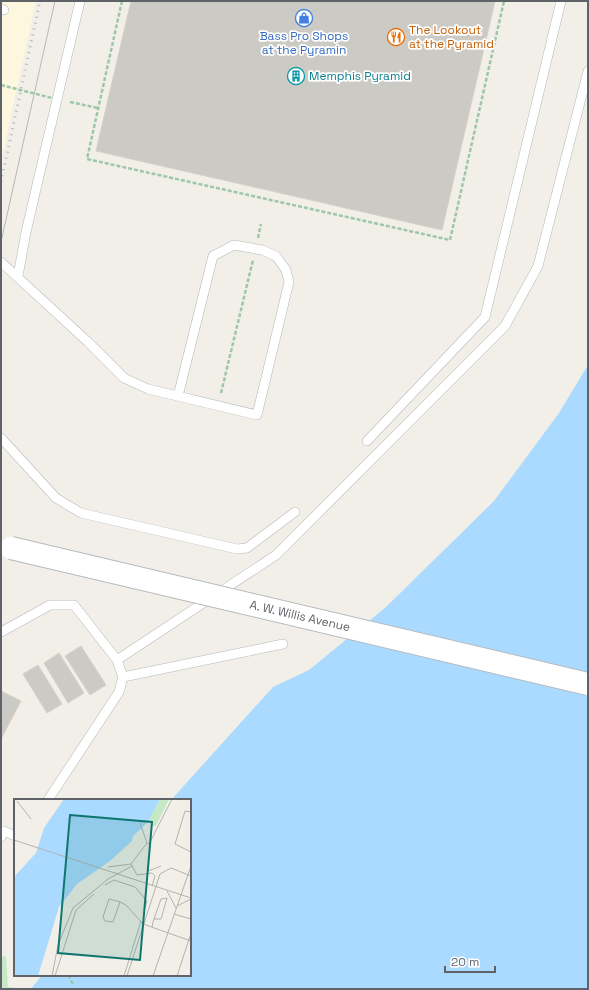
<svg xmlns="http://www.w3.org/2000/svg" width="589" height="990" viewBox="0 0 589 990" font-family="'Space Grotesk',sans-serif">
  <style>
    .commercial { fill: #fef7e0 }
    .green { fill: #c5e8c5 }
    .water { fill: #aadaff }
    .building { fill: #cccac5; stroke: #d6d1c6 }
    .lines { fill: none; stroke-linecap: round; stroke-linejoin: round }
    .lane-casing { stroke: #b5b8bc; stroke-width: 10 }
    .path { stroke: #9cc7a9; stroke-width: 2.5; stroke-dasharray: 4 2; stroke-linecap: butt }
    .lane { stroke: #fff; stroke-width: 9 }
    .tram { stroke: #b6b7b8; stroke-width: 1 }
    .rail { stroke: #b6b7b8; stroke-width: 3; stroke-dasharray: 1 5; stroke-linecap: butt }
    .secondary-bridge-casing { stroke: #b6babf; stroke-width: 24; stroke-linecap: butt }
    .path-bridge { stroke: #9cc7a9; stroke-width: 2.5; stroke-dasharray: 4 2; stroke-linecap: butt }
    .secondary-bridge { stroke: #fff; stroke-width: 22 }
    .labels { text-anchor: middle; dominant-baseline: central; stroke-width: 3.5; stroke-linejoin: round; paint-order: stroke }
    .food-label { font-size: 12px; fill: #c56008; stroke: #fff; text-anchor: start }
    .shop-label { font-size: 12px; fill: #366cbe; stroke: #fff }
    .culture-label { font-size: 12px; fill: #0d838f; stroke: #fff; text-anchor: start }
    .street-label { font-size: 12px; fill: #5f6368; stroke: #fff }
    .inset-road { fill: none; stroke: #b3b3b1; stroke-width: 1 }
    .view { fill: #0f766e; fill-opacity: 0.15; stroke: #0f766e; stroke-width: 2 }
    .inset-edge { fill: none; stroke: #5f6368; stroke-width: 2 }
  </style>
  <rect width="100%" height="100%" fill="#f1efe8"/>
  <!-- commercial -->
  <path class="commercial" d="M 1,1 L 36,1 L 1,161 Z"/>
  <!-- green -->
  <path class="green" d="M 6,956 L 8,987 L 31,989 L 1,989 L 1,957 Z"/>
  <!-- water -->
  <path class="water" d="M 588,365 L 588,989 L 31,989 L 42,975 L 190,975 L 190,800 L 171,800 L 273,687 L 309,670 L 386,607 L 494,501 L 559,413 Z"/>
  <!-- building -->
  <path class="building" d="M 131,1 L 495,1 L 442,230 L 96,151 Z
    M 81,646 L 106,685 L 90,695 L 65,656 Z
    M 59,653 L 84,693 L 68,703 L 44,663 Z
    M 38,665 L 62,704 L 47,713 L 23,674 Z
    M 1,691 L 21,701 L 1,739 Z"/>
  <g class="lines">
    <!-- lane casing -->
    <g class="lane-casing">
      <path id="lane" d="M 1,9 L 4,10
        M 1,262 L 88,342 L 124,378 L 148,389 L 257,415 L 289,282 L 286,270 L 276,256 L 262,250 L 234,245 L 213,256 L 178,396
        M 18,276 L 26,232 L 80,1
        M 1,438 L 56,498 L 81,513 L 237,549 L 247,548 L 295,512
        M 367,441 L 485,317 L 561,1
        M 1,632 L 50,605 L 74,605 L 117,660 L 123,677 L 119,692 L 48,800
        M 117,660 L 276,555 L 505,326 L 538,266 L 588,71
        M 123,677 L 283,644
        M 1,837 L 4,831 L 15,836"/>
    </g>
    <!-- path -->
    <path class="path" d="M 122,1 L 87,159 L 450,240 L 504,1
      M 70,102 L 98,108
      M 258,238 L 261,224
      M 221,393 L 253,260
      M 68,975 L 73,984"/>
    <!-- lane -->
    <use href="#lane" class="lane"/>
    <!-- tram -->
    <path class="tram" d="M 1,242 L 55,1"/>
    <!-- rail -->
    <path class="rail" d="M 1,182 L 40,1"/>
    <!-- secondary-bridge casing -->
    <g class="secondary-bridge-casing">
      <path id="secondary-bridge" d="M 11,548 L 588,684"/>
    </g>
    <!-- path-bridge -->
    <path class="path-bridge" d="M 1,85 L 52,98"/>
    <!-- secondary-bridge -->
    <use href="#secondary-bridge" class="secondary-bridge"/>
  </g>
  <!-- icons -->
  <defs>
    <g id="shop-ring" transform="scale(0.9)"><circle r="9.5" fill="#fff" stroke="#3f7fe0" stroke-width="1.5"/><path d="M-5-2.5h2.3a2.7 3.5 0 0 1 5.4 0H5L5.5 6h-11ZM-1.5-2.5h3a1.5 2.3 0 0 0-3 0Z" fill="#3f7fe0"/></g>
    <g id="restaurant-ring" transform="scale(0.9)"><circle r="9.5" fill="#fff" stroke="#e8710a" stroke-width="1.5"/><path d="M-5-6h1v4h1v-4h1v4h1v-4h1v5L-1.5 .5V6h-2V.5L-5-1ZM5-6V6H3V1.5H1.5Q1.5-4 5-6Z" fill="#e8710a"/></g>
    <g id="building-ring" transform="scale(0.9)"><circle r="9.5" fill="#fff" stroke="#0f9aa8" stroke-width="1.5"/><path d="M-4-6H4V6H1V3H-1V6H-4ZM-2.5-4.3h1.7v1.8h-1.7ZM.8-4.3h1.7v1.8H.8ZM-2.5-1h1.7V.8h-1.7ZM.8-1h1.7V.8H.8Z" fill="#0f9aa8"/></g>
  </defs>
  <g fill-rule="evenodd">
    <use href="#shop-ring" x="304" y="18"/>
    <use href="#restaurant-ring" x="396" y="37"/>
    <use href="#building-ring" x="296" y="76"/>
  </g>
  <g class="labels">
    <!-- food labels -->
    <g class="food-label">
      <text x="409" y="30">The Lookout<tspan x="409" dy="14">at the Pyramid</tspan></text>
    </g>
    <!-- shop labels -->
    <g class="shop-label">
      <text x="304" y="36">Bass Pro Shops<tspan x="304" dy="14">at the Pyramin</tspan></text>
    </g>
    <!-- culture labels -->
    <g class="culture-label">
      <text x="309" y="76">Memphis Pyramid</text>
    </g>
    <!-- street labels -->
    <g class="street-label">
      <text transform="translate(300 616) rotate(13)">A. W. Willis Avenue</text>
    </g>
  </g>
  <!-- overview -->
  <g transform="translate(14 799)">
    <rect width="177" height="177" fill="#f1efe8"/>
    <path d="M 146,0 L 155,0 L 142,27 L 137,27 L 137,23 L 134,23 Z" fill="#c5e8c5"/>
    <path d="M 50,0 L 146,0 L 134,23 L 119,37 L 118,42 L 96,62 L 63,85 L 45,108 L 24,177 L 0,177 L 0,78 L 22,54 L 30,29 Z" fill="#aadaff"/>
    <path class="inset-road" d="M 3,2 L 17,20M 177,13 L 171,12 L 161,45 L 177,53M 126,24 L 133,44M 0,41 L 177,99M 94,68 L 117,65M 134,72 L 147,67M 91,86 L 100,81 L 121,88 L 133,102 L 131,109M 138,87 L 141,77 L 138,74 L 123,76 L 117,65 L 133,44 L 135,45 L 158,0M 153,92 L 162,109M 106,103 L 99,123 L 91,122 L 89,118 L 95,100 L 106,103 L 110,105 L 113,107 L 129,125 L 177,142M 163,107 L 177,100M 160,115 L 177,120M 138,128 L 139,123 L 147,100 L 153,99 L 147,120 L 140,120M 38,177 L 44,146 L 59,109 L 94,80 L 118,67M 41,177 L 62,111 L 80,95M 110,177 L 127,122M 113,177 L 146,75 L 157,69 L 177,77M 139,177 L 177,67M 163,177 L 177,134"/>
    <path class="view" d="M 56,16 L 138,23 L 126,161 L 44,154 Z"/>
    <rect width="177" height="177" class="inset-edge"/>
  </g>
  <!-- border -->
  <rect width="589" height="990" fill="none" stroke="#5f6368" stroke-width="4"/>
  <!-- scale -->
  <path d="M445 966v6h50v-6" fill="none" stroke="#5f6368" stroke-width="2"/>
  <text x="451" y="966" font-size="12" fill="#5f6368" stroke="#ffffff" stroke-width="3" paint-order="stroke">20 m</text>
</svg>
